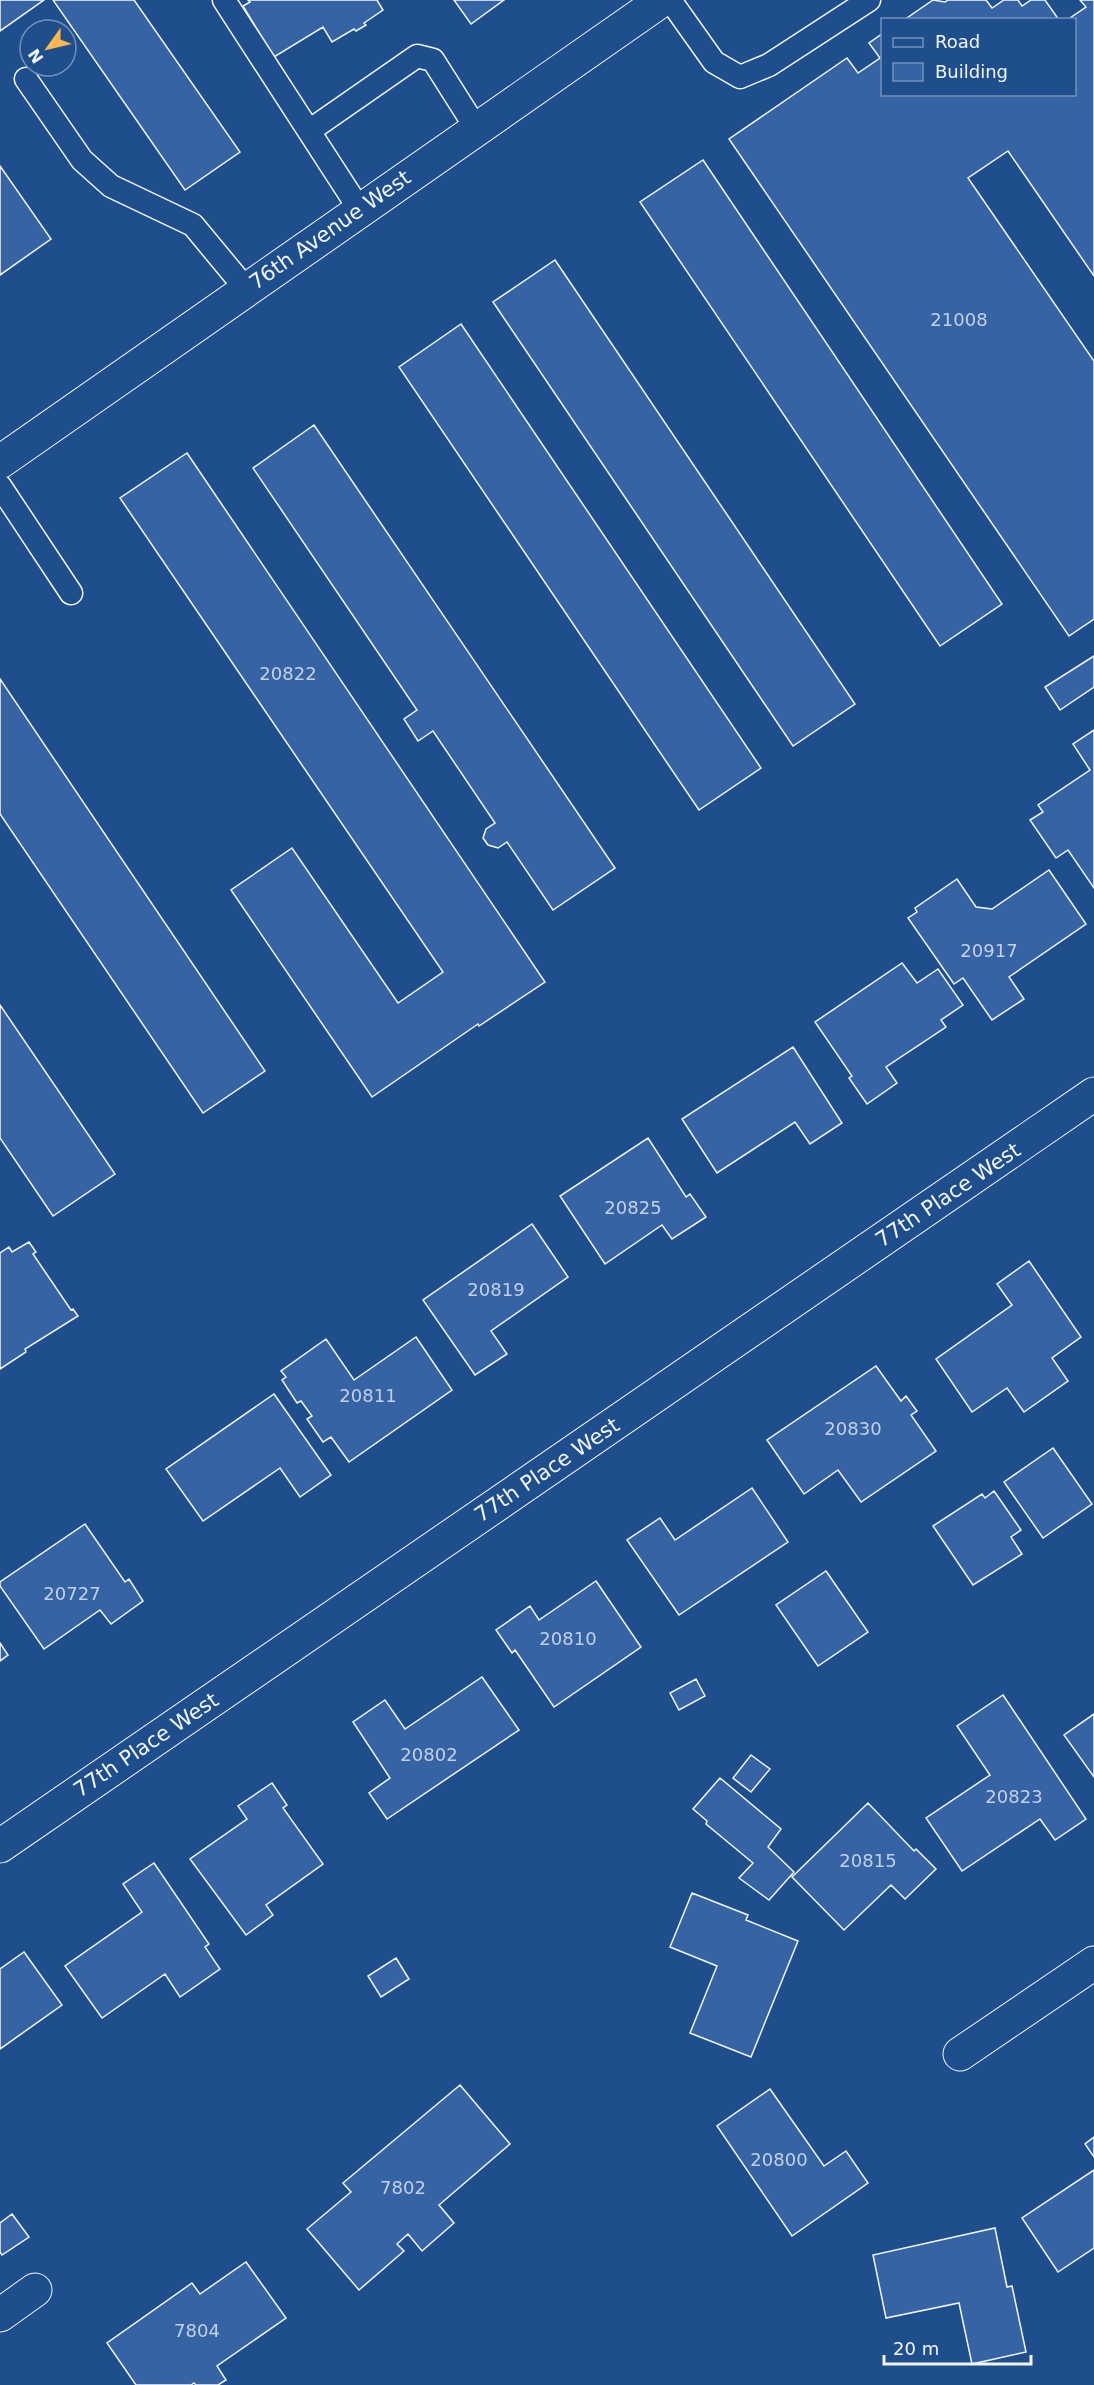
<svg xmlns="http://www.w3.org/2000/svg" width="1094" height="2385" viewBox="0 0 1094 2385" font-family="'DejaVu Sans',sans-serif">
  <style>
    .building { fill: #3563a3; stroke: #f2f6ff; stroke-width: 1.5 }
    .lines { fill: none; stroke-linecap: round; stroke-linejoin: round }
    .lane-casing { stroke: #f2f6ff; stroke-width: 25 }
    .street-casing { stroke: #f2f6ff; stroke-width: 35 }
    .secondary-casing { stroke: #f2f6ff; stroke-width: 35 }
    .lane { stroke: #1f4e8c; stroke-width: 22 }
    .street { stroke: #1f4e8c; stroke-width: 33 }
    .secondary { stroke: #1f4e8c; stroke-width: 33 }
    .labels { text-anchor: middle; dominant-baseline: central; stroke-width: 4.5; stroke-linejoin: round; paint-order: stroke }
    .number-label { font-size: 18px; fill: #c3d1e8 }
    .street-label { font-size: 21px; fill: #f2f6ff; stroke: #1f4e8c }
  </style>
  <rect width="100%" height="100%" fill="#1f4e8c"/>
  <!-- building -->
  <path class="building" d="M 0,0 L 44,0 L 0,31 Z
    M 53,0 L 134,0 L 240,152 L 185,190 Z
    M 248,0 L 377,0 L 383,10 L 364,23 L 366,25 L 356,31 L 354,29 L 332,42 L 323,27 L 274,57 L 243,6 L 250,2 Z
    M 454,0 L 504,0 L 471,24 Z
    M 933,0 L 945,2 L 948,0 L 986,0 L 992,8 L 1004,0 L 1018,0 L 1022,6 L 1031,0 L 1045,0 L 1059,20 L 904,20 Z
    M 1080,0 L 1094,0 L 1094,276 L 1008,151 L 968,178 L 1094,361 L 1094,619 L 1069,636 L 729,139 L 847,58 L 858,73 L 880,58 L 869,43 L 882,34 L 882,94 L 1074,94 L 1074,20 L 1067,20 L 1086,7 Z
    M 703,160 L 1002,604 L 940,646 L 640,202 Z
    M 0,166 L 51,239 L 0,275 Z
    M 555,260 L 855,704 L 793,746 L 493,302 Z
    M 461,324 L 761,768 L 699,810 L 399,367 Z
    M 314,425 L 615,868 L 553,910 L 507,842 L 498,848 L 488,845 L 483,838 L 486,829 L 495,823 L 433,731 L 418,741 L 404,719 L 417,710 L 253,468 Z
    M 187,453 L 545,982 L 479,1026 L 478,1024 L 372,1097 L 231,890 L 292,848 L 398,1003 L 443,972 L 120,498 Z
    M 1094,656 L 1094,687 L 1060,710 L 1045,687 Z
    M 0,679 L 265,1071 L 203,1113 L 0,814 Z
    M 1094,730 L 1094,888 L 1068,850 L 1056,858 L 1030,820 L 1043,812 L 1038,805 L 1090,770 L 1073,744 Z
    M 1049,870 L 1086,924 L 1009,977 L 1024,999 L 992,1020 L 963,978 L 954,984 L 908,918 L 917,912 L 915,908 L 957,879 L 976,907 L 992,909 Z
    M 902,963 L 917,983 L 938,969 L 963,1005 L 941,1020 L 946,1027 L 886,1067 L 897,1083 L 867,1104 L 849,1078 L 852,1076 L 815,1022 Z
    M 0,1005 L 115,1174 L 53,1216 L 0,1138 Z
    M 793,1047 L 842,1123 L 810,1144 L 795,1122 L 717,1173 L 682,1119 Z
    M 648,1138 L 686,1197 L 690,1194 L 706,1217 L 672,1239 L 662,1225 L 605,1264 L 560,1196 Z
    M 532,1224 L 568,1277 L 491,1331 L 507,1354 L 475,1375 L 423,1300 Z
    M 29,1242 L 36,1252 L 33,1254 L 71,1310 L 73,1309 L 78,1316 L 25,1349 L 26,1352 L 0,1369 L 0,1253 L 9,1247 L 12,1252 Z
    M 1029,1261 L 1081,1337 L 1052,1358 L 1068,1381 L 1024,1412 L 1007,1388 L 972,1412 L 936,1359 L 1012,1305 L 997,1284 Z
    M 416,1337 L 452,1390 L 349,1462 L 331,1437 L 323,1442 L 307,1419 L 312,1416 L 301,1401 L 297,1403 L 282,1380 L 286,1377 L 281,1371 L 326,1339 L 354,1380 Z
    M 876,1366 L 901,1401 L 906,1396 L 917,1411 L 911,1415 L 936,1451 L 861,1502 L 838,1470 L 804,1494 L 767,1440 Z
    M 274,1394 L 331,1475 L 300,1497 L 280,1468 L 203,1521 L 166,1469 Z
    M 1053,1448 L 1092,1504 L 1043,1538 L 1004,1482 Z
    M 752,1488 L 788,1542 L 679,1615 L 627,1540 L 660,1518 L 675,1540 Z
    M 994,1491 L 1021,1530 L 1011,1537 L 1022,1554 L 973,1585 L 933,1526 L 982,1494 L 985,1498 Z
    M 85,1524 L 125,1582 L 129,1579 L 143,1601 L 111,1624 L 100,1610 L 44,1649 L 0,1586 L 0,1582 Z
    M 826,1571 L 868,1632 L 818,1666 L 776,1605 Z
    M 596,1581 L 641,1647 L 554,1707 L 515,1650 L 512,1653 L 496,1630 L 530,1606 L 539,1620 Z
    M 0,1643 L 8,1655 L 0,1661 Z
    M 482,1677 L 519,1730 L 387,1819 L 369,1793 L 390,1778 L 353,1722 L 385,1700 L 405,1729 Z
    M 696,1679 L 705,1696 L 679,1710 L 670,1693 Z
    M 1003,1695 L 1086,1819 L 1055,1840 L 1040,1819 L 962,1871 L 926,1818 L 990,1775 L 957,1726 Z
    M 1094,1714 L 1094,1777 L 1064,1735 Z
    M 751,1755 L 770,1769 L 751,1792 L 733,1778 Z
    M 720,1778 L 781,1829 L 768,1847 L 794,1872 L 769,1900 L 739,1878 L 753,1863 L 706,1824 L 707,1821 L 693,1809 Z
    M 272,1783 L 287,1805 L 283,1808 L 323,1864 L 266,1905 L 273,1915 L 246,1935 L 190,1859 L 247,1819 L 238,1806 Z
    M 868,1803 L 914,1851 L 916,1849 L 936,1869 L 905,1899 L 891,1885 L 844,1930 L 792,1877 Z
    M 154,1863 L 209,1944 L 205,1947 L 220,1969 L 180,1997 L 165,1974 L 102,2018 L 65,1966 L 142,1912 L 123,1884 Z
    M 692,1893 L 748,1915 L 746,1920 L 798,1941 L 751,2057 L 690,2033 L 717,1966 L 670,1947 Z
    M 24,1952 L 62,2005 L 0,2049 L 0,1969 Z
    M 396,1958 L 409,1979 L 381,1997 L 368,1976 Z
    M 460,2085 L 510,2144 L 439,2205 L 454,2223 L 422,2251 L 408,2234 L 397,2244 L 404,2251 L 359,2290 L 307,2229 L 351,2192 L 343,2183 Z
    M 770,2089 L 824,2166 L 846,2151 L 868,2183 L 792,2236 L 717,2126 Z
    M 1094,2137 L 1094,2157 L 1085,2144 Z
    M 1094,2170 L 1094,2248 L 1058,2272 L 1022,2218 Z
    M 12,2214 L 29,2237 L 2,2255 L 0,2252 L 0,2223 Z
    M 995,2228 L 1007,2287 L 1012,2286 L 1026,2352 L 972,2364 L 959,2303 L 886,2318 L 873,2255 Z
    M 246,2262 L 286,2318 L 217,2366 L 226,2380 L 218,2385 L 196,2385 L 194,2383 L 191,2385 L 136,2385 L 107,2343 L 192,2283 L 200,2294 Z"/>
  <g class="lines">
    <!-- lane casing -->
    <g class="lane-casing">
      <path id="lane" d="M 224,0 L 360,210
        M 670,0 L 714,62 L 740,77 L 769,65 L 869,0
        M 26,79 L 82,160 L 111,186 L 193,225 L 246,289
        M 309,131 L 417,56 L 433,60 L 476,128
        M 0,486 L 71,593"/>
    </g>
    <!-- street casing -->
    <g class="street-casing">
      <path id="street" d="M 0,1846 L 1094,1094
        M 960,2054 L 1094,1963
        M 0,2315 L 35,2290"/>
    </g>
    <!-- secondary casing -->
    <g class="secondary-casing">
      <path id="secondary" d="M 0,462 L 662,0"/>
    </g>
    <!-- lane -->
    <use href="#lane" class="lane"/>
    <!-- street -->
    <use href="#street" class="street"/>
    <!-- secondary -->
    <use href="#secondary" class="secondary"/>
  </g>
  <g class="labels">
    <!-- number labels -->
    <g class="number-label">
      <text x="959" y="319">21008</text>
      <text x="288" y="673">20822</text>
      <text x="989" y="950">20917</text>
      <text x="633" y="1207">20825</text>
      <text x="496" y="1289">20819</text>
      <text x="368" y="1395">20811</text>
      <text x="853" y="1428">20830</text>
      <text x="72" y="1593">20727</text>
      <text x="568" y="1638">20810</text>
      <text x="429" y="1754">20802</text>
      <text x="1014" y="1796">20823</text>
      <text x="868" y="1860">20815</text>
      <text x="779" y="2159">20800</text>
      <text x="403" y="2187">7802</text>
      <text x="197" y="2330">7804</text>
    </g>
    <!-- street labels -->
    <g class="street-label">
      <text transform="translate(330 230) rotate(-35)">76th Avenue West</text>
      <text transform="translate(948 1195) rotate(-34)">77th Place West</text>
      <text transform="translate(547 1470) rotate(-34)">77th Place West</text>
      <text transform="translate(146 1745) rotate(-34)">77th Place West</text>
    </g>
  </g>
  <!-- legend -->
  <rect x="881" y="18" width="195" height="78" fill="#1f4e8c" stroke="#7391ba" stroke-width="1.5"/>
  <rect x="893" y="38" width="30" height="9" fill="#1f4e8c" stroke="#7391ba" stroke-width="1.5"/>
  <text x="935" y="48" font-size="18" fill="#f2f6ff">Road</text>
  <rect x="893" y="63" width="30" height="18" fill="#3563a3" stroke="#7391ba" stroke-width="1.5"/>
  <text x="935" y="78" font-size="18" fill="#f2f6ff">Building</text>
  <!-- north arrow -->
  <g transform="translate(48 48) rotate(236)"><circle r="28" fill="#1f4e8c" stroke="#7391ba" stroke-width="1.5"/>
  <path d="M0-4.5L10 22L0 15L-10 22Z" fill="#ffb74d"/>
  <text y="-9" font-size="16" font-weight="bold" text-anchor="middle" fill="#f2f6ff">N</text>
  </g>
  <!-- scale -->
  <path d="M884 2355v9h147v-9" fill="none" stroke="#f2f6ff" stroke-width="3"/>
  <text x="893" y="2355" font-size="18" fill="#f2f6ff" stroke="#1f4e8c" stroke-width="4.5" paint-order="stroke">20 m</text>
</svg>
